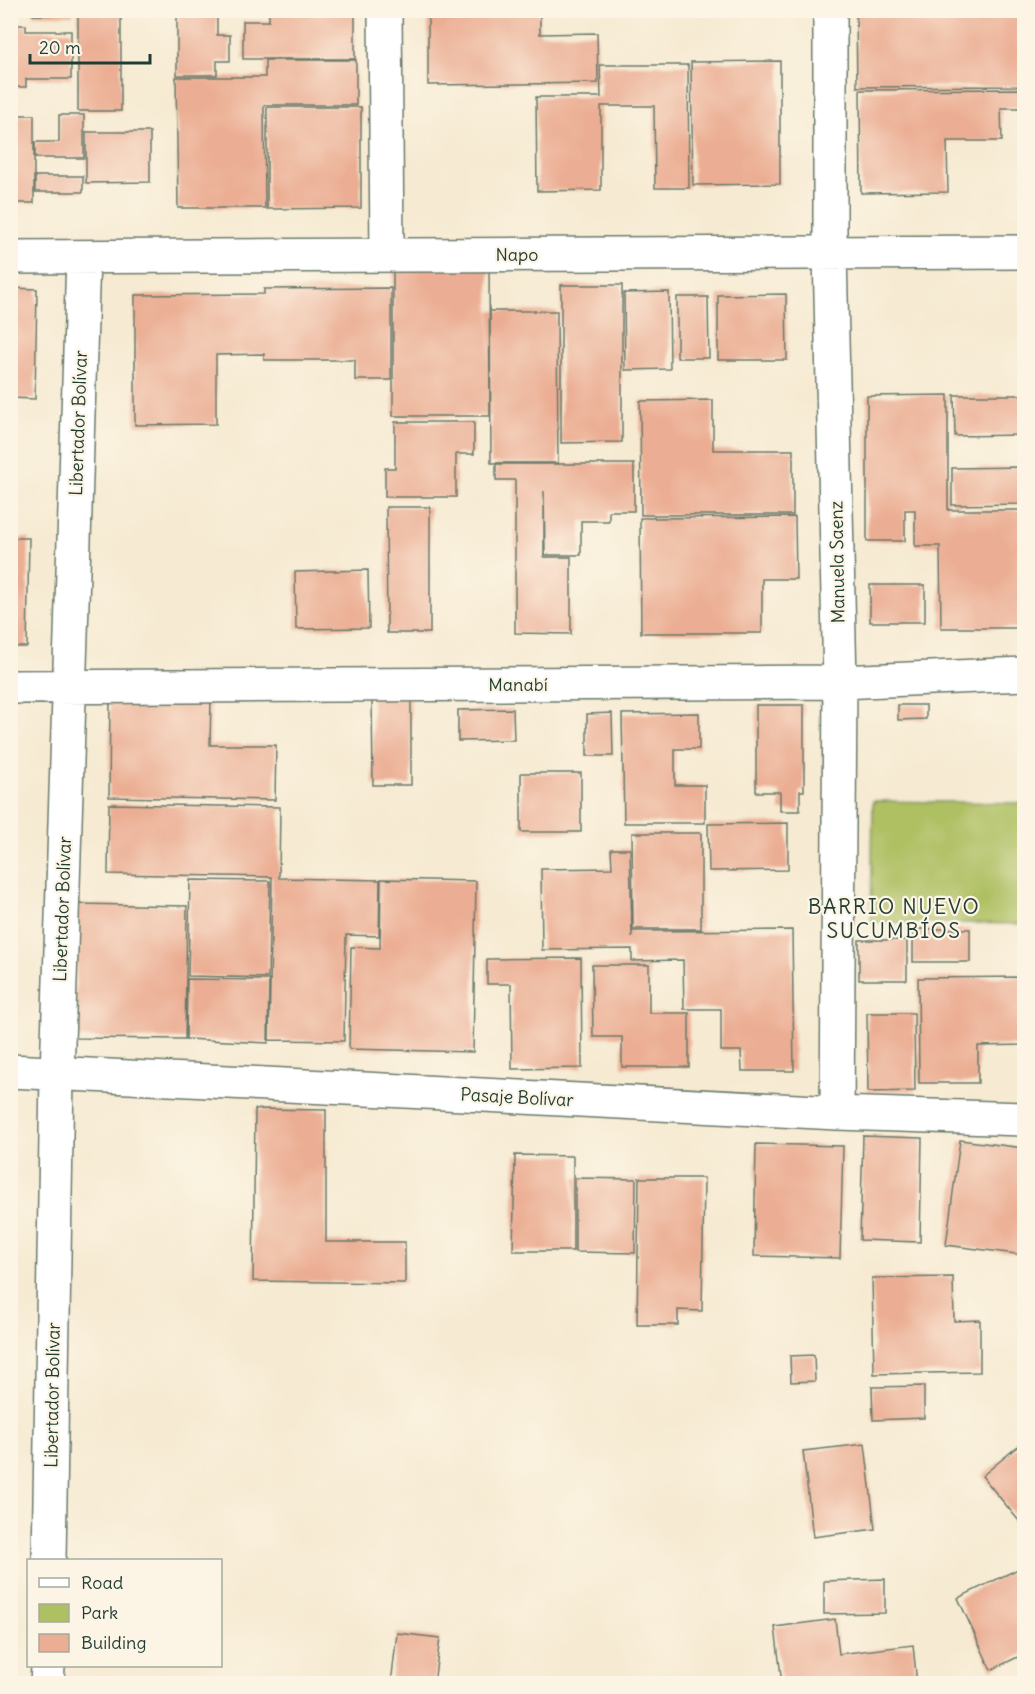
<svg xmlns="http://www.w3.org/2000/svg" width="1035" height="1694" viewBox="0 0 1035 1694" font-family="Delius,sans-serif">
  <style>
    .green { fill: #afc063; stroke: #677e4c; stroke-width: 1.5 }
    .building { fill: #ebad93 }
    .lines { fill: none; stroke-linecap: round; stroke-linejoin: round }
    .minor-casing { stroke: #6a7a6b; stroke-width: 36 }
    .minor { stroke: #fff; stroke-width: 33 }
    .labels { text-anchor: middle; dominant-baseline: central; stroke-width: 4.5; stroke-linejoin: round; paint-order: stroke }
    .street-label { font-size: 18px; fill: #1f3d34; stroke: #fcf5e5 }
    .quarter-label { font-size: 21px; letter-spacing: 1.5px; fill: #1f3d34; stroke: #fcf5e5 }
  </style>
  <rect width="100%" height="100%" fill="#fcf5e5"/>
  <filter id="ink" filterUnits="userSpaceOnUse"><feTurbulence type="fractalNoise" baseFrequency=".0167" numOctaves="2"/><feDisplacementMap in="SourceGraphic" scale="12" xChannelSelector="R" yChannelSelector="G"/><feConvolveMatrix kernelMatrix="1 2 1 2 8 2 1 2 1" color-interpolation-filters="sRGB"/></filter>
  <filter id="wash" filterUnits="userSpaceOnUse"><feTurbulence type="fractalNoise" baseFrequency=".008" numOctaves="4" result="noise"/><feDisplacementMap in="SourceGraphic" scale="24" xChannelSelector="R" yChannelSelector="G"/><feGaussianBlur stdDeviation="1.35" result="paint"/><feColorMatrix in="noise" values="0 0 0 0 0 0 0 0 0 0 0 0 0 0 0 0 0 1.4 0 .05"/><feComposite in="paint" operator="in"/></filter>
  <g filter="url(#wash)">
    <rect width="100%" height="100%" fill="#f6ead2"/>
    <!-- green -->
    <path class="green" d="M 873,801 L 1024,803 L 1024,924 L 871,922 Z"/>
    <g id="blocks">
      <!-- building -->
      <path class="building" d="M 33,10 L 73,10 L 73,15 L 33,15 Z
        M 78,10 L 121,10 L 121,111 L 78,111 Z
        M 134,10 L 172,10 L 172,13 L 134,13 Z
        M 269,10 L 355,10 L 355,59 L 243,59 L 243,21 L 269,21 Z
        M 428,10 L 540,10 L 540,34 L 597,33 L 598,83 L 428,85 Z
        M 1024,11 L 1024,86 L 857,87 L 856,12 Z
        M 177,12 L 217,12 L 217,35 L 230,35 L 230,61 L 217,61 L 217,75 L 177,75 Z
        M 10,25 L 26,25 L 26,31 L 71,31 L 71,79 L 26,79 L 26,87 L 10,87 Z
        M 265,60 L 356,60 L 356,105 L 264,105 L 265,208 L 178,208 L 176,77 L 265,77 Z
        M 780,61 L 780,184 L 693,185 L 691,62 Z
        M 600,65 L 688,65 L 689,188 L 655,188 L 654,106 L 601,106 L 601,190 L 537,191 L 536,97 L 601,97 Z
        M 1024,89 L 1024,108 L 1001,108 L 1002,141 L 947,141 L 948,192 L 861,193 L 860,90 Z
        M 267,107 L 361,107 L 361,208 L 267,209 Z
        M 10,115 L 34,115 L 34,203 L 10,203 Z
        M 59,115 L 84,115 L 84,158 L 35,158 L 35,142 L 59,142 Z
        M 86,132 L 150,132 L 150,182 L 86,183 Z
        M 35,176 L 83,176 L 83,192 L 35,192 Z
        M 393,267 L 489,267 L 490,416 L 393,416 Z
        M 561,285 L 622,285 L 622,442 L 561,443 Z
        M 10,288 L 37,289 L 35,399 L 10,398 Z
        M 391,288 L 391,380 L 355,380 L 355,360 L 264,360 L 264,354 L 216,355 L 216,424 L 135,425 L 135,295 L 264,294 L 264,289 Z
        M 669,292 L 670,369 L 625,370 L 624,293 Z
        M 786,294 L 787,360 L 718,360 L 718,295 Z
        M 677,297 L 708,297 L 709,358 L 677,358 Z
        M 490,311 L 557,311 L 558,463 L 491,463 Z
        M 948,395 L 948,510 L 1024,510 L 1024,628 L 941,628 L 940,546 L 915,546 L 915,510 L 905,510 L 905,541 L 867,541 L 867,396 Z
        M 954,395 L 1024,395 L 1024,435 L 955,436 Z
        M 713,400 L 713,450 L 793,450 L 793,515 L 641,515 L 640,401 Z
        M 395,422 L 474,422 L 474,454 L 456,454 L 456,497 L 385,497 L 385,468 L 395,468 Z
        M 496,464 L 634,464 L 634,511 L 609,511 L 609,521 L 581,521 L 581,555 L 545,555 L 544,491 L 544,557 L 571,557 L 571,634 L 515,633 L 515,480 L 496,480 Z
        M 1024,467 L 1024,504 L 952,505 L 952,468 Z
        M 386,507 L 430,507 L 430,633 L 387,633 Z
        M 795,517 L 796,579 L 762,579 L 762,633 L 641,633 L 640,518 Z
        M 10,538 L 29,538 L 27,647 L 10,647 Z
        M 368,570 L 369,628 L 296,629 L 295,572 Z
        M 870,585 L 925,585 L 925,622 L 870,622 Z
        M 110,697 L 211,698 L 210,745 L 276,745 L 275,800 L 109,797 Z
        M 372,697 L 411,697 L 411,785 L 373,785 Z
        M 756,705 L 804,705 L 804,791 L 800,791 L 800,811 L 780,811 L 780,792 L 756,792 Z
        M 898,705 L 926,705 L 926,719 L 898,720 Z
        M 513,709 L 514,740 L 458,741 L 458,710 Z
        M 612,713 L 613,756 L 587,756 L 587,714 Z
        M 699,713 L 699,749 L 675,749 L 675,785 L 705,785 L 705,823 L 624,823 L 622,714 Z
        M 521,773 L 581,773 L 581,832 L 521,832 Z
        M 109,804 L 280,807 L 279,878 L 380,880 L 379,936 L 346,935 L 344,1041 L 269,1040 L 272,877 L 108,874 Z
        M 788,823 L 788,870 L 709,871 L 708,824 Z
        M 632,833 L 701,833 L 701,929 L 633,929 Z
        M 611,849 L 630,849 L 632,938 L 632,931 L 792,930 L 794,1071 L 742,1071 L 741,1051 L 721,1051 L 721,1009 L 684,1009 L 683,960 L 632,961 L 632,949 L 542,950 L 541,869 L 612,868 Z
        M 381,879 L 476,881 L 473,1052 L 349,1049 L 351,947 L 380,948 Z
        M 190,880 L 270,881 L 268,978 L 188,976 Z
        M 77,904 L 187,906 L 185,1039 L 75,1038 Z
        M 913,929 L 970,929 L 970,962 L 913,962 Z
        M 859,940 L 907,940 L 907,980 L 859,980 Z
        M 581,958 L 582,1068 L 512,1069 L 511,984 L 487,984 L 487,959 Z
        M 592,965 L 649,965 L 649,1013 L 689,1013 L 689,1067 L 622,1067 L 622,1037 L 593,1037 Z
        M 1024,977 L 1024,1045 L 978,1046 L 978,1083 L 919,1083 L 918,978 Z
        M 187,979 L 269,980 L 268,1043 L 186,1039 Z
        M 867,1013 L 914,1013 L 915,1091 L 868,1092 Z
        M 255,1109 L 326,1110 L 326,1242 L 405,1242 L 405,1283 L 253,1281 Z
        M 863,1136 L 922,1138 L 920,1242 L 860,1240 Z
        M 960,1140 L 1024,1148 L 1024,1255 L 946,1245 Z
        M 756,1144 L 843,1146 L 840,1258 L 754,1256 Z
        M 515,1155 L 573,1156 L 573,1251 L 513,1251 Z
        M 575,1178 L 636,1179 L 635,1253 L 575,1252 Z
        M 639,1178 L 704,1178 L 702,1311 L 678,1310 L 678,1325 L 637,1325 Z
        M 953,1277 L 954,1321 L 980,1320 L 980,1372 L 874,1374 L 872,1278 Z
        M 814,1355 L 815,1381 L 791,1382 L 790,1356 Z
        M 924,1386 L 924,1418 L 873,1420 L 872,1387 Z
        M 865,1444 L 875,1529 L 813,1537 L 803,1451 Z
        M 1018,1446 L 1024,1453 L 1024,1527 L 982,1476 Z
        M 1022,1567 L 1024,1573 L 1024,1654 L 991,1670 L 958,1598 Z
        M 885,1579 L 885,1613 L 824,1614 L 824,1581 Z
        M 835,1619 L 839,1654 L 913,1645 L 917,1684 L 782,1684 L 775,1627 Z
        M 397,1633 L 440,1638 L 434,1684 L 391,1684 Z"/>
    </g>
  </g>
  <g filter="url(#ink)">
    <use href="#blocks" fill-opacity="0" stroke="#6a7a6b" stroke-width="1.5"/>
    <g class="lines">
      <!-- minor casing -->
      <g class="minor-casing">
        <path id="minor" d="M 385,10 L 387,255
          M 830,10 L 830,253 L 840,682 L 837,1113
          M 10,257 L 1024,252
          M 10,687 L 840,682 L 1024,674
          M 10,1071 L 837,1113 L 1024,1119
          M 49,1560 L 57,1075 L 83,257
          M 47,1684 L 48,1666"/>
      </g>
      <!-- minor -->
      <use href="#minor" class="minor"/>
    </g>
  </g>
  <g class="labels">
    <!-- street labels -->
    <g class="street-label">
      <text x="517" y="254">Napo</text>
      <text transform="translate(78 423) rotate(-88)">Libertador Bolívar</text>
      <text transform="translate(837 562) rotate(-91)">Manuela Saenz</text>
      <text x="518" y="684">Manabí</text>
      <text transform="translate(62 909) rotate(-88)">Libertador Bolívar</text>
      <text transform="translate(517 1097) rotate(3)">Pasaje Bolívar</text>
      <text transform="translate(52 1395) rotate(-89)">Libertador Bolívar</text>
    </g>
    <!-- quarter labels -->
    <g class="quarter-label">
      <text x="894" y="906">BARRIO NUEVO<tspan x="894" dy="24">SUCUMBÍOS</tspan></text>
    </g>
  </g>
  <!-- margin -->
  <rect width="1035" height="1694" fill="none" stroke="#fcf5e5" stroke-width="36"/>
  <!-- legend -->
  <rect x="27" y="1559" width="195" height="108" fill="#fcf5e5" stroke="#a4ab9e" stroke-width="1.5"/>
  <rect x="39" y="1578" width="30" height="9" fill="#ffffff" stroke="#a4ab9e" stroke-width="1.5"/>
  <text x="81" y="1589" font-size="18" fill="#1f3d34">Road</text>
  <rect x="39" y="1604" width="30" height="18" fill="#afc063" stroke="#a4ab9e" stroke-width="1.5"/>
  <text x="81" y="1619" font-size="18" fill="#1f3d34">Park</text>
  <rect x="39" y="1634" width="30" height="18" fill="#ebad93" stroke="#a4ab9e" stroke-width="1.5"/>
  <text x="81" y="1649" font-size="18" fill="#1f3d34">Building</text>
  <!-- scale -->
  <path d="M30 54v9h120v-9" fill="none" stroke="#1f3d34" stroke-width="3"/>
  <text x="39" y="54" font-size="18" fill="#1f3d34" stroke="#fcf5e5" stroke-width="4.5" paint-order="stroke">20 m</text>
</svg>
